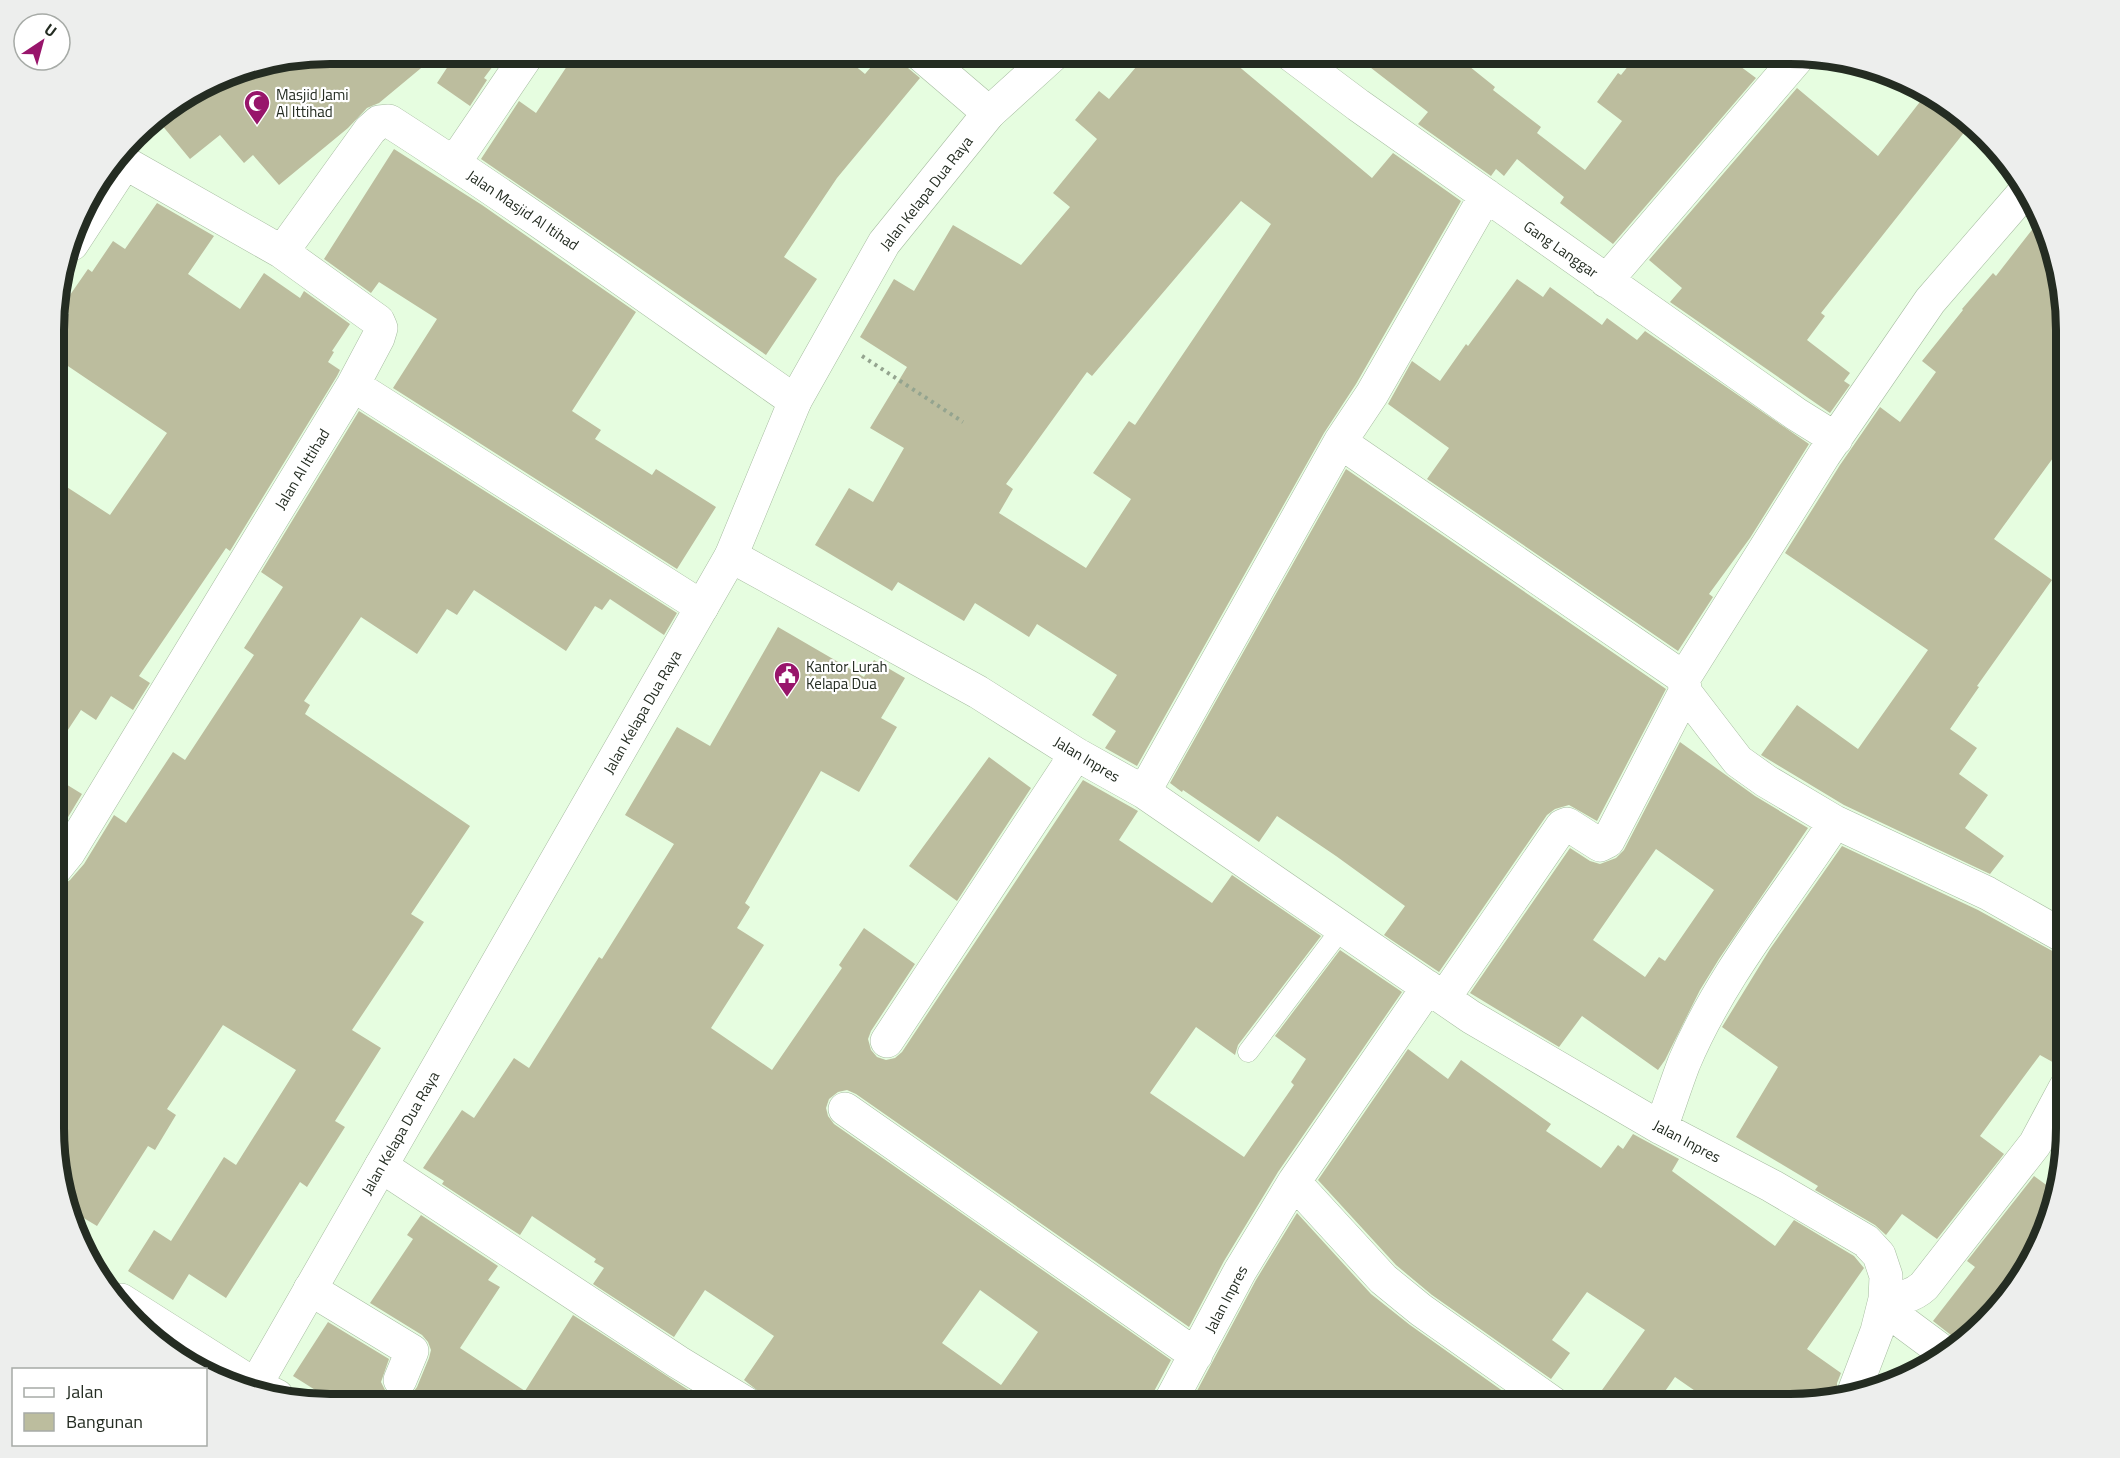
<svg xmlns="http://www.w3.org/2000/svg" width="2120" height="1458" viewBox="0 0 2120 1458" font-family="'Titillium Web',sans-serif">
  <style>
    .building { fill: #bcbd9e; fill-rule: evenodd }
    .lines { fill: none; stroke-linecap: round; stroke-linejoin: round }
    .lane-casing { stroke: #a7bda1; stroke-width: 21 }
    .street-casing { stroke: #a7bda1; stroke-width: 34 }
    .secondary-casing { stroke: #a7bda1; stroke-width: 34 }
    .path { stroke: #94a48f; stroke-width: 4; stroke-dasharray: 3 4.5; stroke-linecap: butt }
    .lane { stroke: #fff; stroke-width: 20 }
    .street { stroke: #fff; stroke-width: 33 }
    .secondary { stroke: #fff; stroke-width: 33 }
    .labels { text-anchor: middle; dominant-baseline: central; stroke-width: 4.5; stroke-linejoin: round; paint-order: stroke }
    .poi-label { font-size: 15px; fill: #242c22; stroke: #fff; text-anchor: start }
    .street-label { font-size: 15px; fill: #242c22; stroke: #fff }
    .rim { fill: none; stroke: #242c22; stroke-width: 8 }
  </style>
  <rect width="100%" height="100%" fill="#e6fde0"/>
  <!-- building -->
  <path class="building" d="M 330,54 L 438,54 L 379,103 L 367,108 L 348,128 L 279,185 L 253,155 L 244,163 L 220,135 L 190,159 L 156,118 L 225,75 Z
    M 456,54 L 502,54 L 484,78 L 487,80 L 470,106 L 437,83 Z
    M 575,54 L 841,54 L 865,74 L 882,54 L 897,54 L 908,68 L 920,78 L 837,178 L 784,257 L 817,279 L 766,355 L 481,159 L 519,101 L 536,113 Z
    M 1147,54 L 1224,54 L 1372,178 L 1393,153 L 1461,201 L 1356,384 L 1324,433 L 1137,766 L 1105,748 L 1116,731 L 1092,715 L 1117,675 L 1037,624 L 1029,637 L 975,603 L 964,621 L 898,582 L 892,591 L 815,545 L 849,488 L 873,502 L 904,448 L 870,428 L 907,367 L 860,337 L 894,279 L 914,291 L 953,225 L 1021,265 L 1070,207 L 1053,193 L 1097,139 L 1075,120 L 1099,91 L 1109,99 ZM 1241,201 L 1271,224 L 1135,425 L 1129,421 L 1093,473 L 1131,499 L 1086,568 L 999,513 L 1013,489 L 1006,484 L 1087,372 L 1092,376 Z
    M 1353,54 L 1454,54 L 1495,87 L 1493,90 L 1541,127 L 1537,133 L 1585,170 L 1622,121 L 1597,102 L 1618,73 L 1621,75 L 1637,55 L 1725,55 L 1756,78 L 1613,244 L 1560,203 L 1564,197 L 1517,159 L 1504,176 L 1496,169 L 1491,176 L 1418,124 L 1428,112 Z
    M 1797,88 L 1878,156 L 1926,94 L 1958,111 L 1970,125 L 1821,313 L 1825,316 L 1807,340 L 1850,373 L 1844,381 L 1850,385 L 1830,413 L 1670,302 L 1682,288 L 1649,260 Z
    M 394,149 L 482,205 L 636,312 L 572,411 L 601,430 L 595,439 L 652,475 L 656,469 L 716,507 L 677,569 L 393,388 L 437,319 L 379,282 L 371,293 L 324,259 Z
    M 157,203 L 214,236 L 188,274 L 240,309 L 264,273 L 300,298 L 304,291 L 350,324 L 332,351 L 334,352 L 328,362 L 340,370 L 337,376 L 230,551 L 226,548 L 139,676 L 150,683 L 133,710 L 111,696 L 96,720 L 81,710 L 56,748 L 56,480 L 110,515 L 167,433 L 56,358 L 56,331 L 69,313 L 61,308 L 88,269 L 92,272 L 113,241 L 125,249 Z
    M 2038,222 L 2065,313 L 2065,467 L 2053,458 L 1994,539 L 2052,580 L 1977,686 L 1979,687 L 1950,729 L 1977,748 L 1959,774 L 1988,795 L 1965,828 L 2004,856 L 1990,874 L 1844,805 L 1761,755 L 1797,705 L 1858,749 L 1928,650 L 1785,553 L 1840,465 L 1880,407 L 1900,422 L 1936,372 L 1922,361 L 1963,310 L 1962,309 L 1993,273 L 1996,276 Z
    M 1517,279 L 1543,297 L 1550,287 L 1602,325 L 1607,318 L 1637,340 L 1645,331 L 1809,444 L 1750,538 L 1709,594 L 1713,597 L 1678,651 L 1427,479 L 1449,448 L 1388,404 L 1412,361 L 1440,381 L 1466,344 L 1468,346 Z
    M 359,411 L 677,613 L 664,635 L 610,599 L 602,610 L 595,606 L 566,651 L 474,590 L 457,615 L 447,609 L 417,654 L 361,617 L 304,701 L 310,705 L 305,714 L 470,826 L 411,914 L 424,922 L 352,1030 L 381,1048 L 335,1121 L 345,1127 L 307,1187 L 300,1182 L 226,1298 L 189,1274 L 173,1300 L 128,1271 L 154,1230 L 171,1241 L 224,1157 L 236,1165 L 296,1070 L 223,1025 L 167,1109 L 176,1115 L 155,1150 L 148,1146 L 97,1226 L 72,1211 L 56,1163 L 56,886 L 63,885 L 70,880 L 84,864 L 114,815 L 126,823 L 173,752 L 185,760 L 254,655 L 244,648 L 283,587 L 261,572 Z
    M 1346,469 L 1666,689 L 1597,821 L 1569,805 L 1555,809 L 1547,815 L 1439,972 L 1384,935 L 1405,906 L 1336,856 L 1277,816 L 1259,842 L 1183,790 L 1182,792 L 1170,783 Z
    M 778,627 L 864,677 L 874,660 L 905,678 L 881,718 L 897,727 L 859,792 L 821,771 L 745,903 L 750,907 L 737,928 L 764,945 L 711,1028 L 772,1070 L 842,968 L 839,965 L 864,928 L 915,964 L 871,1031 L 868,1039 L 871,1050 L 877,1057 L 886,1060 L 895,1058 L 902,1052 L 1083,780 L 1138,811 L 1119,840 L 1212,903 L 1232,875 L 1321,936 L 1238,1045 L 1235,1055 L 1196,1027 L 1150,1093 L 1244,1157 L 1294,1085 L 1291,1082 L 1306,1059 L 1275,1036 L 1340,950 L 1402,992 L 1278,1172 L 1224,1261 L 1189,1327 L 856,1094 L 847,1090 L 838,1092 L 829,1099 L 826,1108 L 828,1116 L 834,1124 L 1171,1360 L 1152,1395 L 1150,1404 L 766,1404 L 763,1395 L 744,1380 L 774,1336 L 705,1290 L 674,1337 L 593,1284 L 604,1268 L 594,1262 L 596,1259 L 532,1216 L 520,1235 L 442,1184 L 444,1181 L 423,1168 L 462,1110 L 474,1118 L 514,1058 L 529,1068 L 599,957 L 602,959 L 674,844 L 625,815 L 677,727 L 710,746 ZM 980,1290 L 1038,1332 L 1001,1385 L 942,1343 Z
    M 1680,742 L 1755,796 L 1808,828 L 1719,959 L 1700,990 L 1665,1060 L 1658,1070 L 1582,1016 L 1559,1047 L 1470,993 L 1570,848 L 1590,861 L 1600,864 L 1616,858 L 1624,850 ZM 1656,849 L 1714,890 L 1665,961 L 1659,957 L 1645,977 L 1593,940 Z
    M 989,757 L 1031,788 L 957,901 L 909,866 Z
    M 56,778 L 82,794 L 56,837 Z
    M 1842,846 L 1978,910 L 2056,953 L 2065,956 L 2065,1069 L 2040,1055 L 1980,1136 L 2004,1154 L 1937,1239 L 1902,1214 L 1886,1235 L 1875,1225 L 1815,1190 L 1818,1186 L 1736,1137 L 1778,1067 L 1722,1027 L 1770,949 Z
    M 1408,1049 L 1448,1079 L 1461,1060 L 1551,1124 L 1546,1131 L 1601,1168 L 1618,1145 L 1623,1149 L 1633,1134 L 1679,1159 L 1672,1171 L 1775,1246 L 1794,1220 L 1854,1256 L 1864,1268 L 1807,1349 L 1841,1373 L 1837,1383 L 1837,1393 L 1790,1404 L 1714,1404 L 1675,1377 L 1656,1404 L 1592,1404 L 1645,1330 L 1587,1292 L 1552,1340 L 1570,1353 L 1551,1379 L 1432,1295 L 1396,1265 L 1318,1180 Z
    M 2034,1176 L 2056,1192 L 2051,1217 L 2009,1296 L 1956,1339 L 1933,1321 L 1975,1267 L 1967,1261 Z
    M 1297,1213 L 1371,1294 L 1410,1325 L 1521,1404 L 1190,1404 L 1256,1280 Z
    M 421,1215 L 498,1266 L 488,1280 L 500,1287 L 460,1348 L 525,1391 L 573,1315 L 710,1404 L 336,1403 L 293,1376 L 328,1322 L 389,1359 L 381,1382 L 386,1392 L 393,1397 L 402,1399 L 412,1394 L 417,1387 L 429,1358 L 431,1350 L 428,1342 L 422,1335 L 370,1303 L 413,1239 L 407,1235 Z"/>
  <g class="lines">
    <!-- lane casing -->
    <g class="lane-casing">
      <path id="lane" d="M 1248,1052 L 1342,928"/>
    </g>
    <!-- street casing -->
    <g class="street-casing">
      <path id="street" d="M 920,54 L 989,113
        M 1290,54 L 1358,105 L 1796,414 L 1836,439
        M 454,163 L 528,54
        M 72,244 L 125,163
        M 282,252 L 370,130 L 379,122 L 389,121 C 528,210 660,307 795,401
        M 1606,281 L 1800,55
        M 353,385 L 702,607
        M 1340,442 L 1372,394 L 1486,195
        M 731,556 L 978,692 L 1076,754 L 1144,792 L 1471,1017 L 1661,1128 L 1772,1186 L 1866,1241 L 1879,1255 L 1886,1276 L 1885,1299 L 1877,1331 L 1855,1389
        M 1685,692 L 1738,761 L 1766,781 L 1835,822 L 1987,893 L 2065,937
        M 1144,792 L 1340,442 L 1684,678 L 1824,455 L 1930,301 L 2027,189
        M 56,868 L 69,852 L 353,385 L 378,338 L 381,328 L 378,321 L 282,252 L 120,160
        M 1444,998 L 1562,826 L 1567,824 L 1600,845 L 1608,841 L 1685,692 L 1684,678
        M 887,1041 L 1076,754
        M 845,1109 L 1196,1355
        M 1661,1128 C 1669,1106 1676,1084 1684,1063 C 1721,975 1784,900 1835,822
        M 381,1166 L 678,1362 L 747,1404
        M 1294,1182 L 1383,1279 L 1421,1310 L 1554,1404
        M 310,1289 L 412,1351 L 400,1380
        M 1885,1299 C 1901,1298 1912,1297 1924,1286 L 2035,1144 L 2065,1088
        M 121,1300 L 255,1385 L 277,1396
        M 1884,1308 L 1942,1351
        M 1169,1404 L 1240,1271 L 1294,1182 L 1428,987"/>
    </g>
    <!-- secondary casing -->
    <g class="secondary-casing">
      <path id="secondary" d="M 252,1391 L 731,556 L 795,401 L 884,243 L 989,113 L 1054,54"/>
    </g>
    <!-- path -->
    <path class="path" d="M 862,356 L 963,422"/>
    <!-- lane -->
    <use href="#lane" class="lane"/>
    <!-- street -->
    <use href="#street" class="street"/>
    <!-- secondary -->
    <use href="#secondary" class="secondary"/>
  </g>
  <!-- icons -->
  <defs>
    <g id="mosque-pin" transform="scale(1.35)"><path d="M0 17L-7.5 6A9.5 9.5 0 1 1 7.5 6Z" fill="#98156b" stroke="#fff"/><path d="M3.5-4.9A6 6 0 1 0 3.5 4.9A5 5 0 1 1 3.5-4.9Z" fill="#fff"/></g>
    <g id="civic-pin" transform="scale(1.35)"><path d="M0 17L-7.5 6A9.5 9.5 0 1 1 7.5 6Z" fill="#98156b" stroke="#fff"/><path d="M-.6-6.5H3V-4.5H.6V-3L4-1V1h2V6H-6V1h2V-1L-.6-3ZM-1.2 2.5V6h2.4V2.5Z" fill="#fff"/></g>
  </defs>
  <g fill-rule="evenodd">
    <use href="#mosque-pin" x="257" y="103"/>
    <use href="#civic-pin" x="787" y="675"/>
  </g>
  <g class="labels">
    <!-- poi labels -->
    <g class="poi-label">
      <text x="276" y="94">Masjid Jami<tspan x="276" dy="17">Al Ittihad</tspan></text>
      <text x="806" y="666">Kantor Lurah<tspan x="806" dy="17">Kelapa Dua</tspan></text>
    </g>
    <!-- street labels -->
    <g class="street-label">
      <text transform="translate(926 193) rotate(-52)">Jalan Kelapa Dua Raya</text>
      <text transform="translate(523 210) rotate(34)">Jalan Masjid Al Itihad</text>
      <text transform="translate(1561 249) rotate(35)">Gang Langgar</text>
      <text transform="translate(302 469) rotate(-59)">Jalan Al Ittihad</text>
      <text transform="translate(642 712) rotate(-60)">Jalan Kelapa Dua Raya</text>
      <text transform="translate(1087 759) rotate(31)">Jalan Inpres</text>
      <text transform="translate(400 1133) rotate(-60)">Jalan Kelapa Dua Raya</text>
      <text transform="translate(1687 1141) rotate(28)">Jalan Inpres</text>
      <text transform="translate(1226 1299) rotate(-62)">Jalan Inpres</text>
    </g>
  </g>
  <!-- crop -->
  <path d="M0 0H2120V1458H0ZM330 64H1790A266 266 0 0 1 2056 330V1128A266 266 0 0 1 1790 1394H330A266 266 0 0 1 64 1128V330A266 266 0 0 1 330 64Z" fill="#edeeed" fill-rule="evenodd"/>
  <path class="rim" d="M330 64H1790A266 266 0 0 1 2056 330V1128A266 266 0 0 1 1790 1394H330A266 266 0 0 1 64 1128V330A266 266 0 0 1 330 64Z"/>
  <!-- legend -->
  <rect x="12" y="1368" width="195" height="78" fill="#ffffff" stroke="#a7aba7" stroke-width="1.5"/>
  <rect x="24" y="1388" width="30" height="9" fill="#ffffff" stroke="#a7aba7" stroke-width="1.5"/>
  <text x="66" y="1398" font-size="18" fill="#242c22">Jalan</text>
  <rect x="24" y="1413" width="30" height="18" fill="#bcbd9e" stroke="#a7aba7" stroke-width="1.5"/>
  <text x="66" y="1428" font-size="18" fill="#242c22">Bangunan</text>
  <!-- north arrow -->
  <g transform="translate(42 42) rotate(36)"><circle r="28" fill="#ffffff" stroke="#a7aba7" stroke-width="1.5"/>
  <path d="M0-4.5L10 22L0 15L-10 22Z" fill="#98156b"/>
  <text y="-9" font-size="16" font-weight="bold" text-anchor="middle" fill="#242c22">U</text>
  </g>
</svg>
